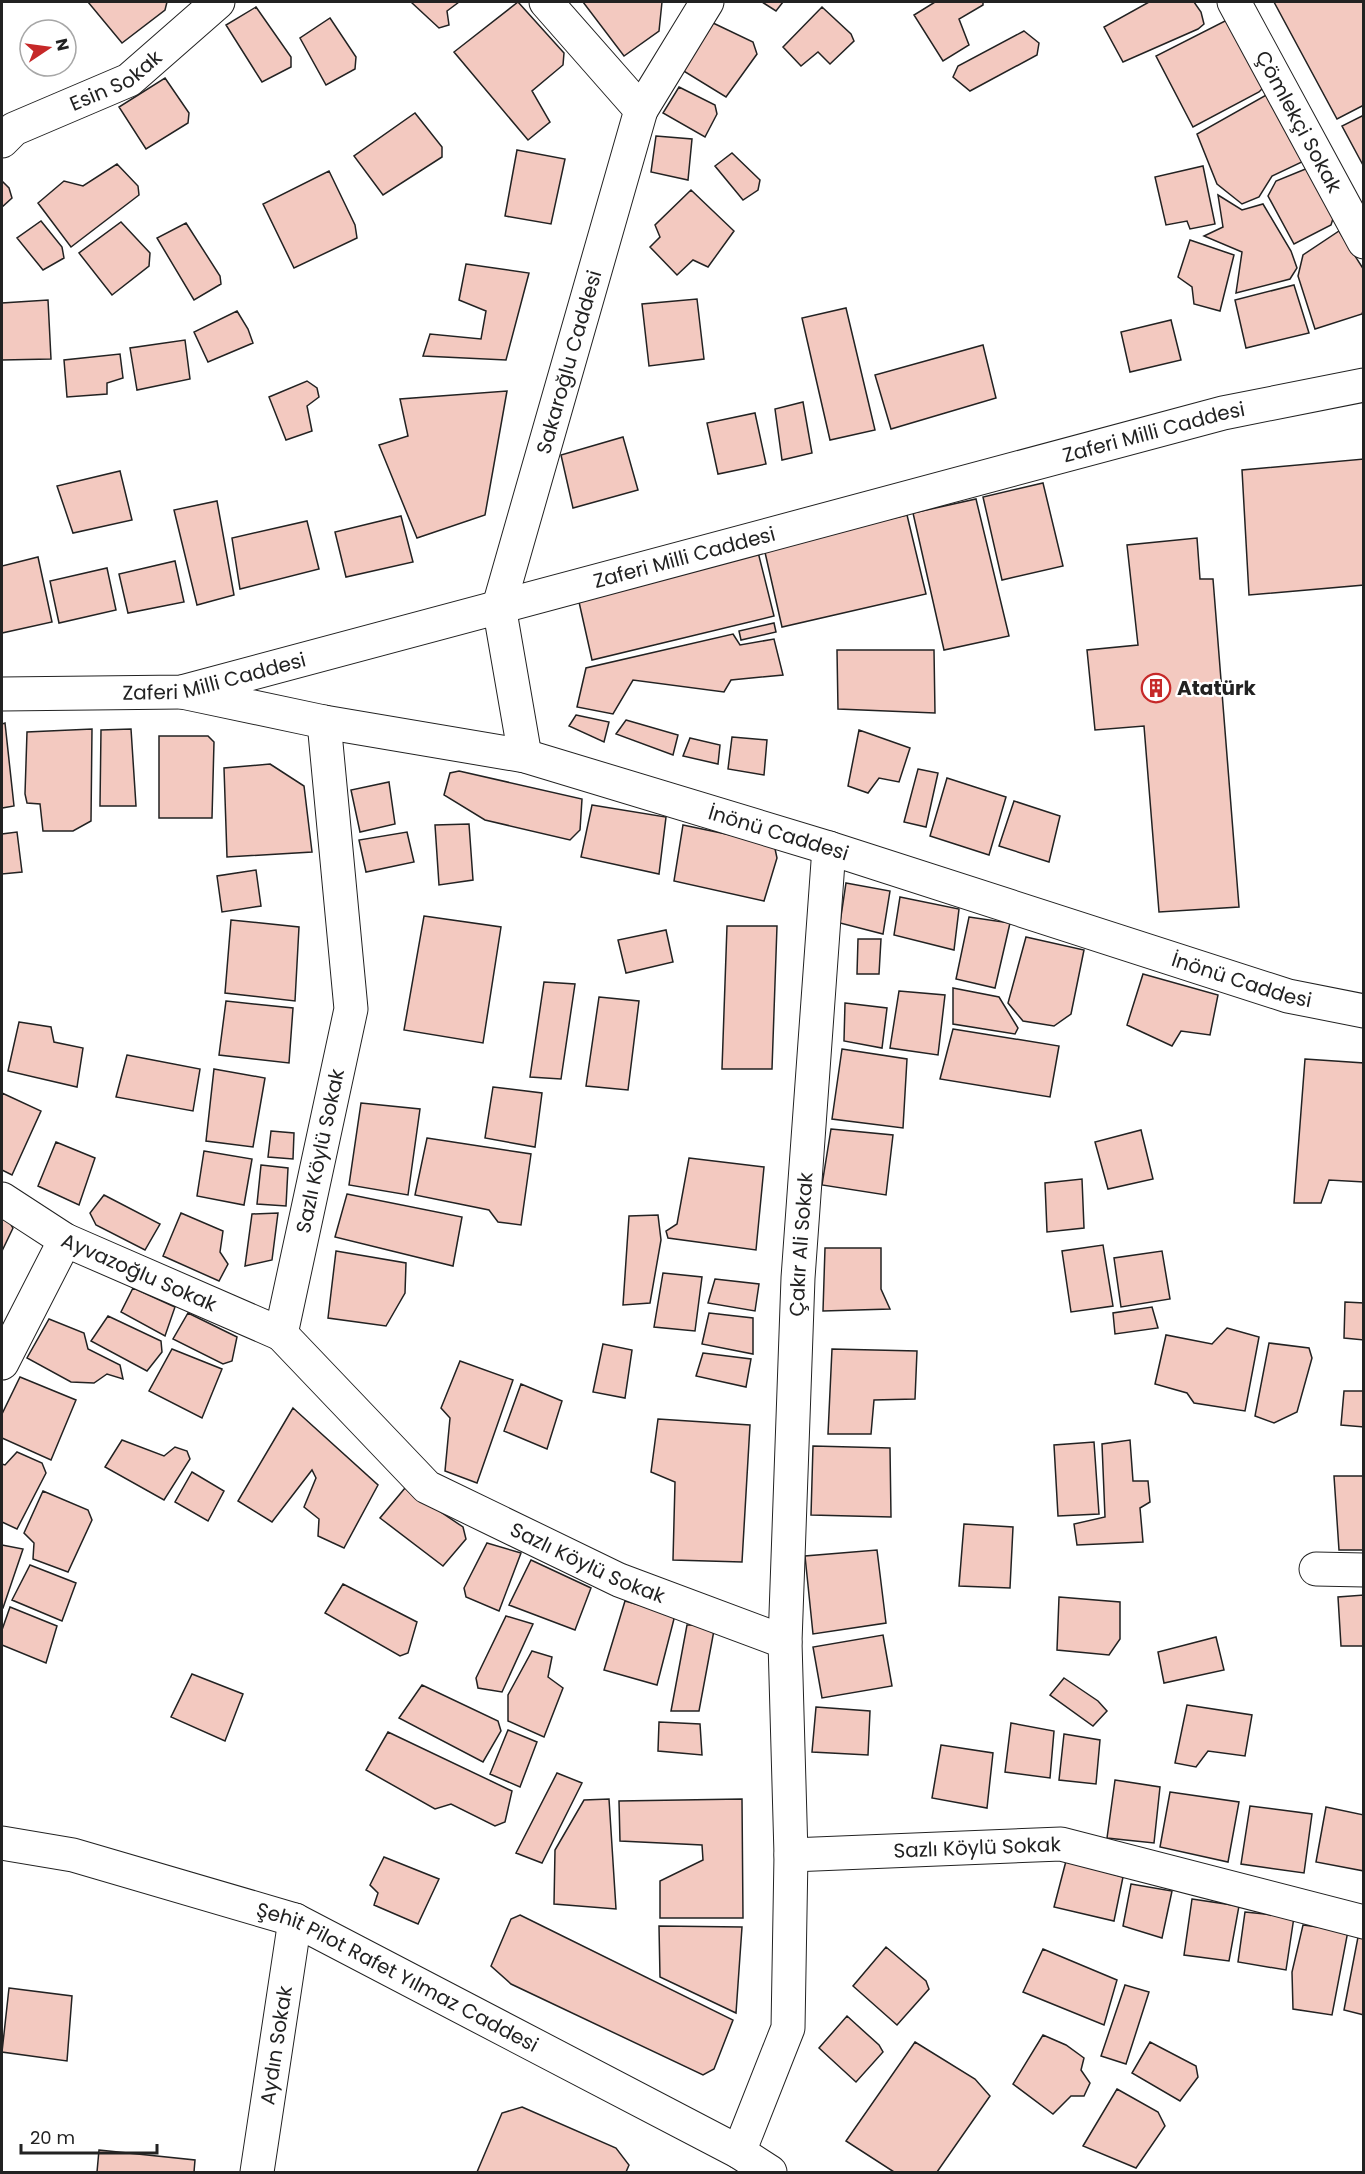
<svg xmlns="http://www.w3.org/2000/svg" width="1365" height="2174" viewBox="0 0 1365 2174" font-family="Poppins,sans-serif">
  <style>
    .building { fill: #f3c9c0; stroke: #222; stroke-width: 1.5 }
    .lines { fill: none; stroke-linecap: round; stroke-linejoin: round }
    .street-casing { stroke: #222; stroke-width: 35 }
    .secondary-casing { stroke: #222; stroke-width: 35 }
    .street { stroke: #fff; stroke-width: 33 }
    .secondary { stroke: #fff; stroke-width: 33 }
    .labels { text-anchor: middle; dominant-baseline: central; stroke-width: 4.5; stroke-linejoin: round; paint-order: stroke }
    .street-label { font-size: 20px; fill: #222; stroke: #fff }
    .poi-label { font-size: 20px; font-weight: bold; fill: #222; stroke: #fff; text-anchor: start }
  </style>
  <rect width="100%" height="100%" fill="#fff"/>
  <!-- building -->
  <path class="building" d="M 88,2 L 167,2 L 165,10 L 122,43 Z
    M 411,2 L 459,2 L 447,11 L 449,25 L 439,28 Z
    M 518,2 L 564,53 L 563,65 L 532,91 L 550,122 L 528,140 L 454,52 Z
    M 583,2 L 662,2 L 659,31 L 624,56 Z
    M 762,2 L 783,2 L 776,11 Z
    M 935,2 L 983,2 L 983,5 L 959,19 L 969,45 L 943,61 L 914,15 Z
    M 1149,2 L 1194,2 L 1201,12 L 1204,24 L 1198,29 L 1123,62 L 1104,27 Z
    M 1274,2 L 1364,2 L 1364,105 L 1337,119 Z
    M 256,7 L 291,57 L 291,67 L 262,82 L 226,25 Z
    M 822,7 L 851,34 L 854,41 L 830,64 L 818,52 L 801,66 L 783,47 Z
    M 330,18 L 356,57 L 355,69 L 326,85 L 300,38 Z
    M 1227,20 L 1265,86 L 1259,92 L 1193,127 L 1156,56 Z
    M 711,22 L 753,42 L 757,54 L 726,97 L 682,70 Z
    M 1024,31 L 1039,43 L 1037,55 L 970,91 L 953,77 L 958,66 Z
    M 165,78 L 189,113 L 188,123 L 146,149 L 119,107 Z
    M 679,87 L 715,105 L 717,114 L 705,137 L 663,113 Z
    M 1268,94 L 1304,161 L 1272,176 L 1259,197 L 1242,204 L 1217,184 L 1197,134 Z
    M 415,113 L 442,147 L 442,157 L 383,195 L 354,156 Z
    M 1364,115 L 1364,167 L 1342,126 Z
    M 656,136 L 692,139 L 688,180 L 651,172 Z
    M 517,150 L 565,159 L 551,224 L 505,216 Z
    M 732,153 L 760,180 L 758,190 L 743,200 L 715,166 Z
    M 117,164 L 138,186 L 139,195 L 71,247 L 38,203 L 64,181 L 83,186 Z
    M 1203,166 L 1215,224 L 1190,229 L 1187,221 L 1166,225 L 1155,177 Z
    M 1308,168 L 1335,212 L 1331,225 L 1294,244 L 1268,196 L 1276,181 Z
    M 329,171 L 355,225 L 357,238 L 294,268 L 263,204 Z
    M 2,181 L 9,188 L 12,198 L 2,207 Z
    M 691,190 L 734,231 L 708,267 L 693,260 L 677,275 L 650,247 L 660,237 L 655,225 Z
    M 1218,195 L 1242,210 L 1263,204 L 1291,251 L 1297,268 L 1290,279 L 1236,293 L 1242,252 L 1204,236 L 1223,227 Z
    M 41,221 L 62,247 L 64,258 L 43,270 L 17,238 Z
    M 121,222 L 150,253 L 149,266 L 112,295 L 79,253 Z
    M 186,223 L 220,276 L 221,284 L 194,300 L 157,238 Z
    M 1339,231 L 1364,270 L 1364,308 L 1362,314 L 1315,329 L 1298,276 L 1303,255 Z
    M 1190,240 L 1234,255 L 1220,311 L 1194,304 L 1192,287 L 1178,277 Z
    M 466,264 L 529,273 L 506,360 L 423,356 L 430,334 L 481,339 L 486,311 L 459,300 Z
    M 1294,285 L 1309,333 L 1246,348 L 1235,300 Z
    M 697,299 L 704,359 L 649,366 L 642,304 Z
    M 48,300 L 51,359 L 2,360 L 2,303 Z
    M 846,308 L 875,430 L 830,440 L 802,318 Z
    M 237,311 L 248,329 L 253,343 L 208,362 L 194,332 Z
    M 1171,320 L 1181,360 L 1130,372 L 1121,332 Z
    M 185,340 L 190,379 L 137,390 L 130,348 Z
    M 983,345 L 996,398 L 891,429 L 875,375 Z
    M 120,354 L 123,378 L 107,383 L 107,394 L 67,397 L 64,360 Z
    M 307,381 L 317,388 L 319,397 L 307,406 L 312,431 L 286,440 L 269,397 Z
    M 507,391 L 485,515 L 417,538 L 379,445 L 408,436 L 400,399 Z
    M 803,402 L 812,453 L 782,460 L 775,409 Z
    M 755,413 L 766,464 L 718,474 L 707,423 Z
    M 623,437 L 638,490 L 573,508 L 561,455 Z
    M 1364,459 L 1364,585 L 1249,595 L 1242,470 Z
    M 120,471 L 132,520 L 73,533 L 57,486 Z
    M 1043,483 L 1063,566 L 1002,580 L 983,497 Z
    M 976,499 L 1009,636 L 944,650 L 913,513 Z
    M 217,501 L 234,595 L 197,605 L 174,510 Z
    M 907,515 L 926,594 L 782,627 L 764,548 Z
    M 401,516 L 413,562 L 346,577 L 335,532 Z
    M 307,521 L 319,569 L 240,589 L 232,538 Z
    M 1197,538 L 1200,579 L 1213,579 L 1239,907 L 1159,912 L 1144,726 L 1095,730 L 1087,650 L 1138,645 L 1127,545 Z
    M 758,552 L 774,616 L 592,660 L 577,593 Z
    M 38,557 L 52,622 L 2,633 L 2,566 Z
    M 175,561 L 184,602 L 128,613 L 119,574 Z
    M 107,568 L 116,610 L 59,623 L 50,581 Z
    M 774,623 L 776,632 L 741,640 L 739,631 Z
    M 733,634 L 740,645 L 774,639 L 783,675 L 731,680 L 724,692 L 633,680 L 613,714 L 577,707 L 586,668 Z
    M 837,650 L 934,650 L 935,713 L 838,709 Z
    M 576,715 L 609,722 L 604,742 L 569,726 Z
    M 626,720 L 678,735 L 673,755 L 616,734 Z
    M 5,723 L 14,806 L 2,808 L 2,724 Z
    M 92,729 L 91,821 L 73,831 L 43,831 L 40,804 L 27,803 L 25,794 L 27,732 Z
    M 131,729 L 136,806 L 100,806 L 101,730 Z
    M 859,730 L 910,748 L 899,782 L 879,778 L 868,793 L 848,786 Z
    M 159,736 L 208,736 L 214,742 L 212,818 L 159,818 Z
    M 732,737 L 767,740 L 764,775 L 728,769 Z
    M 690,738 L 720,745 L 718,764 L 683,756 Z
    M 270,764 L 304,786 L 312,852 L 227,857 L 224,768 Z
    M 918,769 L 938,773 L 926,827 L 904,822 Z
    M 459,771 L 582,799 L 580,830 L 570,840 L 485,820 L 444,795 L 450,773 Z
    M 947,778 L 1006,797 L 989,855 L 930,836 Z
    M 389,782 L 395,824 L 360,832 L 351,790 Z
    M 1014,801 L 1060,816 L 1049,862 L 999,846 Z
    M 592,805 L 666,817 L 659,874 L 581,857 Z
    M 469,824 L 473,880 L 439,885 L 435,825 Z
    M 683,825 L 774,844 L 777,858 L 764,901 L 674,881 Z
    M 17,832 L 22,872 L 2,874 L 2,834 Z
    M 407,832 L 414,862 L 366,872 L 359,840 Z
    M 256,870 L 261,906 L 222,912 L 217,876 Z
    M 846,883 L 890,891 L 883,934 L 840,923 Z
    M 900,897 L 959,909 L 954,950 L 894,935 Z
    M 424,916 L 501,927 L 483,1043 L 404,1030 Z
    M 969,917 L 1010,923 L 995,988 L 956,979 Z
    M 231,920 L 299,927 L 295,1001 L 225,993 Z
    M 727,926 L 777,926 L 772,1069 L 722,1069 Z
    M 666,930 L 673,962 L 626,973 L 618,940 Z
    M 1026,937 L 1084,950 L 1071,1014 L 1054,1026 L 1023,1021 L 1008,1003 Z
    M 858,939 L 881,939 L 879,974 L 857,974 Z
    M 1143,974 L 1218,995 L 1210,1035 L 1181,1031 L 1172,1046 L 1127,1025 Z
    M 544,982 L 575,984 L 561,1079 L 530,1077 Z
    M 953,988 L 999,997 L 1018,1028 L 1015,1034 L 953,1024 Z
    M 899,991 L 945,995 L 938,1055 L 890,1048 Z
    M 599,997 L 639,1001 L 628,1090 L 586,1086 Z
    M 226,1001 L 293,1008 L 289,1063 L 219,1055 Z
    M 845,1003 L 887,1008 L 882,1048 L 844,1041 Z
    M 19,1022 L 51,1027 L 54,1042 L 83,1048 L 77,1087 L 8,1071 Z
    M 953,1029 L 1059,1046 L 1050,1097 L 940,1079 Z
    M 842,1049 L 907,1059 L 903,1128 L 832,1119 Z
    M 127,1055 L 200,1069 L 193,1111 L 116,1097 Z
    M 1305,1059 L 1364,1063 L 1364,1182 L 1329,1180 L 1321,1203 L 1294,1203 Z
    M 214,1069 L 265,1078 L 253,1147 L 206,1141 Z
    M 493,1087 L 542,1093 L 535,1147 L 485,1138 Z
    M 2,1093 L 41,1111 L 12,1175 L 2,1170 Z
    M 361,1103 L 420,1109 L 408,1195 L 349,1185 Z
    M 831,1129 L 893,1135 L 886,1195 L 822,1185 Z
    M 1141,1130 L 1153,1179 L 1108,1189 L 1095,1142 Z
    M 271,1131 L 294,1133 L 293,1159 L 268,1157 Z
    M 427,1138 L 531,1154 L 521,1225 L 498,1222 L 489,1210 L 415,1195 Z
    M 56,1142 L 95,1158 L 79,1205 L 38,1186 Z
    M 204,1151 L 252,1159 L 244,1205 L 197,1196 Z
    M 689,1158 L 764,1167 L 756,1250 L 668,1238 L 666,1231 L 677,1224 Z
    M 261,1165 L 288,1168 L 286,1206 L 257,1204 Z
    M 1082,1179 L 1084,1228 L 1047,1232 L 1045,1183 Z
    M 347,1194 L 462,1217 L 453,1266 L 335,1237 Z
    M 104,1195 L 160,1224 L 145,1250 L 96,1225 L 90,1213 Z
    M 181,1213 L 223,1231 L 220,1252 L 228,1264 L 219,1281 L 163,1256 Z
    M 278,1213 L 272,1260 L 245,1266 L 252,1214 Z
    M 658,1215 L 661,1240 L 650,1303 L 623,1305 L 629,1216 Z
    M 2,1216 L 7,1218 L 13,1228 L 2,1251 Z
    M 1103,1245 L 1113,1306 L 1071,1312 L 1062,1251 Z
    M 825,1248 L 881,1248 L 881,1289 L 890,1309 L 823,1311 Z
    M 336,1251 L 406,1263 L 405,1293 L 386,1326 L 328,1318 Z
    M 1162,1251 L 1170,1299 L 1121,1307 L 1114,1258 Z
    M 663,1273 L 702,1277 L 695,1331 L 654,1327 Z
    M 715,1279 L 759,1284 L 755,1311 L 708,1303 Z
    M 133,1288 L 175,1307 L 165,1336 L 121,1312 Z
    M 1345,1302 L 1364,1303 L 1364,1340 L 1344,1338 Z
    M 1152,1307 L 1158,1328 L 1115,1334 L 1113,1313 Z
    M 188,1313 L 237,1337 L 232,1361 L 223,1364 L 173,1339 Z
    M 709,1313 L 753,1318 L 753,1354 L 702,1344 Z
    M 108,1316 L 161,1341 L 162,1352 L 147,1371 L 91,1341 Z
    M 49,1319 L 84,1333 L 88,1349 L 120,1365 L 123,1379 L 107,1374 L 94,1383 L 71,1382 L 27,1358 Z
    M 1227,1328 L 1259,1337 L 1245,1411 L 1194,1403 L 1187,1393 L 1155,1384 L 1166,1335 L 1212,1344 Z
    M 1269,1343 L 1309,1348 L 1312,1358 L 1297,1412 L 1274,1423 L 1255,1416 Z
    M 603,1344 L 632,1350 L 625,1398 L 593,1392 Z
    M 172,1349 L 222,1369 L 202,1418 L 149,1391 Z
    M 832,1349 L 917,1351 L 915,1399 L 874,1400 L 871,1434 L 828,1434 Z
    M 703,1353 L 751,1359 L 746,1387 L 696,1376 Z
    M 460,1361 L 513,1380 L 477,1483 L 445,1471 L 450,1418 L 441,1408 Z
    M 20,1377 L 76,1400 L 51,1460 L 2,1438 L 2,1414 Z
    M 521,1384 L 562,1401 L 547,1449 L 504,1431 Z
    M 1344,1391 L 1364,1391 L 1364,1427 L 1341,1425 Z
    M 293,1408 L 378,1485 L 344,1548 L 318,1536 L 319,1519 L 304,1507 L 316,1478 L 312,1470 L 272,1522 L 238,1501 Z
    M 658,1419 L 750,1425 L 742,1562 L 673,1560 L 675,1482 L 651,1472 Z
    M 122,1440 L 164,1456 L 175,1447 L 187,1451 L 190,1459 L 164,1500 L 105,1467 Z
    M 1130,1440 L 1133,1481 L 1148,1481 L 1150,1502 L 1140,1508 L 1143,1542 L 1077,1545 L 1074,1524 L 1105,1517 L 1102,1444 Z
    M 1094,1442 L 1099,1514 L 1058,1516 L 1054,1445 Z
    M 813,1446 L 890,1448 L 891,1517 L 811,1515 Z
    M 17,1452 L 42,1463 L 46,1473 L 17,1529 L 2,1522 L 2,1464 L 5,1465 Z
    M 192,1472 L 224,1491 L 208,1521 L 175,1502 Z
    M 1334,1476 L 1364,1476 L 1364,1550 L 1339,1550 Z
    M 405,1488 L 463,1527 L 466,1539 L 443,1566 L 380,1518 Z
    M 43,1491 L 88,1510 L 92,1520 L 68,1572 L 33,1559 L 34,1543 L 24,1533 Z
    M 964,1524 L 1013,1527 L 1010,1588 L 959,1586 Z
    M 487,1543 L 521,1553 L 499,1611 L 466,1597 L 464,1588 Z
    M 2,1545 L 23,1549 L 3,1608 L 2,1608 Z
    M 877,1550 L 886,1623 L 813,1634 L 805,1556 Z
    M 531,1560 L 591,1588 L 575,1630 L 509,1605 Z
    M 30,1565 L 76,1583 L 62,1621 L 12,1600 Z
    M 343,1584 L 417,1622 L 408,1653 L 400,1656 L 325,1613 Z
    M 1364,1595 L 1364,1646 L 1341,1646 L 1338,1597 Z
    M 1059,1597 L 1120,1602 L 1120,1639 L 1109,1655 L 1057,1650 Z
    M 625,1601 L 675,1615 L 657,1685 L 604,1670 Z
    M 10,1607 L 57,1626 L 46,1663 L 2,1645 L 2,1630 Z
    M 506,1616 L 533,1624 L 502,1692 L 478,1688 L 476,1678 Z
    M 687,1625 L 715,1625 L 699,1711 L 671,1711 Z
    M 883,1635 L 892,1686 L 822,1698 L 813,1647 Z
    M 1216,1637 L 1224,1670 L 1164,1683 L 1158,1652 Z
    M 532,1651 L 552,1657 L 548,1677 L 563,1688 L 544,1737 L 508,1721 L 508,1695 Z
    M 192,1674 L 243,1694 L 225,1741 L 171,1717 Z
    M 1064,1678 L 1098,1701 L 1107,1711 L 1093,1726 L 1050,1695 Z
    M 422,1685 L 498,1721 L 501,1731 L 483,1762 L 399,1718 Z
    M 1187,1705 L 1252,1715 L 1245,1756 L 1208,1751 L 1196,1767 L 1175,1763 Z
    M 816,1707 L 870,1711 L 868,1755 L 812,1752 Z
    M 659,1722 L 700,1724 L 702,1755 L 658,1751 Z
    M 1011,1723 L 1054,1731 L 1050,1778 L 1005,1772 Z
    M 508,1730 L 537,1742 L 520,1787 L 490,1774 Z
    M 388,1732 L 512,1791 L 505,1822 L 495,1826 L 451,1804 L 435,1809 L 366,1770 Z
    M 1064,1734 L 1100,1740 L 1096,1784 L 1059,1780 Z
    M 941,1745 L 993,1753 L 987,1808 L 932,1798 Z
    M 557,1773 L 582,1783 L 542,1863 L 516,1853 Z
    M 1115,1780 L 1160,1787 L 1154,1843 L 1107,1838 Z
    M 1170,1792 L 1239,1802 L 1228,1862 L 1160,1847 Z
    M 609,1799 L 616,1909 L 554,1904 L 555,1850 L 584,1800 Z
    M 742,1799 L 743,1918 L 660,1918 L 660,1881 L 703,1860 L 702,1845 L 620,1841 L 619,1801 Z
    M 1250,1806 L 1312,1814 L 1304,1873 L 1241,1864 Z
    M 1326,1807 L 1364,1815 L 1364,1871 L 1316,1862 Z
    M 384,1857 L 439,1879 L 418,1924 L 374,1905 L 378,1893 L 370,1885 Z
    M 1066,1861 L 1123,1877 L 1114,1921 L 1054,1907 Z
    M 1131,1884 L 1172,1891 L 1162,1938 L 1123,1926 Z
    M 1192,1899 L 1239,1906 L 1229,1961 L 1184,1955 Z
    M 1245,1912 L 1294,1917 L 1286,1970 L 1238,1962 Z
    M 520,1915 L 733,2020 L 714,2069 L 703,2075 L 511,1984 L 491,1966 L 511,1919 Z
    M 1303,1925 L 1348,1931 L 1332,2015 L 1293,2009 L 1292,1972 Z
    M 659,1926 L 742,1927 L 736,2013 L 660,1977 Z
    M 1358,1937 L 1364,1938 L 1364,2015 L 1344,2010 Z
    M 886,1947 L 926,1981 L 929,1989 L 897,2025 L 853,1986 Z
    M 1043,1949 L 1117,1980 L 1104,2025 L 1023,1992 Z
    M 1125,1985 L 1149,1992 L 1126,2064 L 1101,2056 Z
    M 9,1988 L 72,1996 L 67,2061 L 2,2052 Z
    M 847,2016 L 879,2045 L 883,2052 L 856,2082 L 819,2048 Z
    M 1043,2035 L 1066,2045 L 1084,2058 L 1081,2070 L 1090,2083 L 1084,2096 L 1071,2096 L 1053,2114 L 1013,2084 Z
    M 915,2042 L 975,2079 L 990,2096 L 937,2172 L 894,2172 L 846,2141 Z
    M 1150,2042 L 1196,2066 L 1198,2077 L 1180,2101 L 1132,2073 Z
    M 1117,2089 L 1158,2112 L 1165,2126 L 1136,2168 L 1083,2146 Z
    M 522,2107 L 616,2148 L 629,2165 L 626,2172 L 477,2172 L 502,2113 Z
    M 99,2150 L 195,2160 L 194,2172 L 97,2172 Z"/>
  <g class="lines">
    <!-- street casing -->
    <g class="street-casing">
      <g id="street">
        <path id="s1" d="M 1234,2 L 1364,242"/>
        <path d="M 641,110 L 707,2"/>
        <path id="s2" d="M 2,141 L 14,129 L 129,80 L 218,2"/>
        <path id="s3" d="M 182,692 L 324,722 L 525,756 L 829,848 L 1288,996 L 1364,1011"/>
        <path id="s4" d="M 324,722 L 351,1009 L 281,1334 L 427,1487 L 619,1580 L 785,1642 L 791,1855 L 1061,1844 L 1364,1922"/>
        <path id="s5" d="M 525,756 L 499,606 L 641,110 L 546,2"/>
        <path id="s6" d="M 2,1199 L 65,1240 L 281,1334"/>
        <path d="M 2,1363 L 65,1240"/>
        <path d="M 1316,1569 L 1364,1570"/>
        <path id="s7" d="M 785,1642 L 798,1278 L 829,848"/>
        <path id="s8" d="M 2,1843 L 73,1855 L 295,1920 L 739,2152 L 770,2172"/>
        <path d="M 739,2152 L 788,2028 L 791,1855"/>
        <path id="s9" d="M 257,2172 L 295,1920"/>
      </g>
    </g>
    <!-- secondary casing -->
    <g class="secondary-casing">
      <g id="secondary">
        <path id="s10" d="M 2,694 L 182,692 L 1223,413 L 1364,385"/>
      </g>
    </g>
    <!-- street -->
    <use href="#street" class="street"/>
    <!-- secondary -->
    <use href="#secondary" class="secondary"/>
  </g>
  <!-- icons -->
  <defs>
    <g id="building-ring" transform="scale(1.5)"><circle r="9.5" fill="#fff" stroke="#c62828" stroke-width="1.5"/><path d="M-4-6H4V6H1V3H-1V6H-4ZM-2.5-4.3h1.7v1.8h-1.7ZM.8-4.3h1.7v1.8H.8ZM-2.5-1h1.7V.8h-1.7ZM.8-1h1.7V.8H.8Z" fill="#c62828"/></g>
  </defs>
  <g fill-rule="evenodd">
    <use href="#building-ring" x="1156" y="688"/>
  </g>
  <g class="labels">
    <!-- street labels -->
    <g class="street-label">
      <text stroke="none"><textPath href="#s2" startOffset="130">Esin Sokak</textPath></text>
      <text stroke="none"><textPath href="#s1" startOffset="136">Çömlekçi Sokak</textPath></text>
      <text stroke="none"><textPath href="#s5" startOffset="406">Sakaroğlu Caddesi</textPath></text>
      <text stroke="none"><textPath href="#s10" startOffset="1186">Zaferi Milli Caddesi</textPath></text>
      <text stroke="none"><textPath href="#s10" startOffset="700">Zaferi Milli Caddesi</textPath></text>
      <text stroke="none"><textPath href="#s10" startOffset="214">Zaferi Milli Caddesi</textPath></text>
      <text stroke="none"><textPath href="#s3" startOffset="614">İnönü Caddesi</textPath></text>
      <text stroke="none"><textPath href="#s3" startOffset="1100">İnönü Caddesi</textPath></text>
      <text transform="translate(320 1151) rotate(-78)">Sazlı Köylü Sokak</text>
      <text stroke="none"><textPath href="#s7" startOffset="398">Çakır Ali Sokak</textPath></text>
      <text stroke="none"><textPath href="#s6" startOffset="156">Ayvazoğlu Sokak</textPath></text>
      <text stroke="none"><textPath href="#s4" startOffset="1010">Sazlı Köylü Sokak</textPath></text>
      <text stroke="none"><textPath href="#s4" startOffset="1622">Sazlı Köylü Sokak</textPath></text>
      <text stroke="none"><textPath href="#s8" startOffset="420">Şehit Pilot Rafet Yılmaz Caddesi</textPath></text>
      <text stroke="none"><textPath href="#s9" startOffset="128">Aydın Sokak</textPath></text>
    </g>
    <!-- poi labels -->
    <g class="poi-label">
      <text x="1177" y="688">Atatürk</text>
    </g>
  </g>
  <!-- border -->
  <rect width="1365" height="2174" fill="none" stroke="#222222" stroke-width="6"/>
  <!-- north arrow -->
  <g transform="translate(48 48) rotate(77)"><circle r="28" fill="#ffffff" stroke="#a7a7a7" stroke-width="1.5"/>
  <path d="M0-4.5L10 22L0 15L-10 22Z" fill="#c62828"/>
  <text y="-9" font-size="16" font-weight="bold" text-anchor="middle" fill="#222222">N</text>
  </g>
  <!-- scale -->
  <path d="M21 2144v9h136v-9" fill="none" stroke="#222222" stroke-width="3"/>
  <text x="30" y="2144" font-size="18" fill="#222222" stroke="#ffffff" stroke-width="4.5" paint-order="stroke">20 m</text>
</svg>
